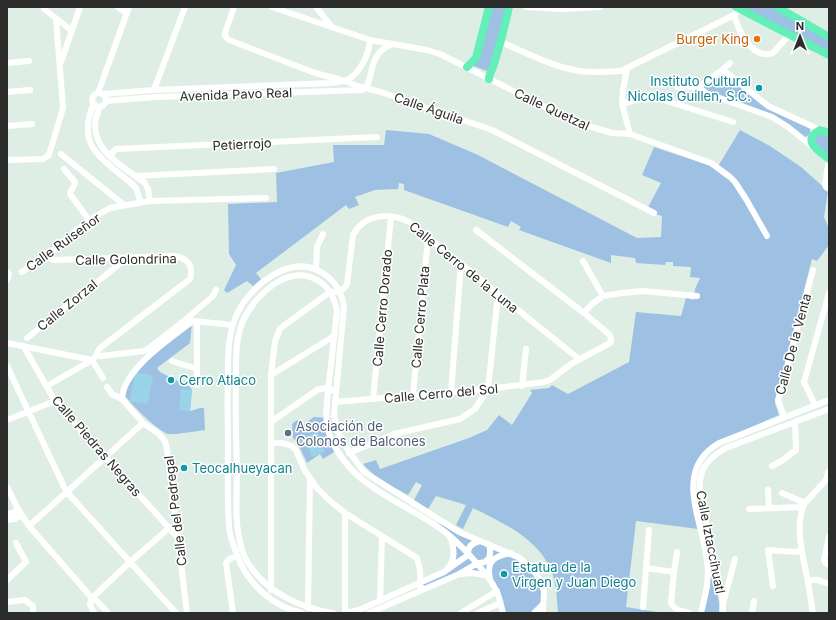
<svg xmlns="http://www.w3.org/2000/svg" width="836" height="620" viewBox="0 0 836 620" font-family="Inter,sans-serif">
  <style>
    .green { fill: #9dc0e3 }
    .pitch { fill: #99d4e9 }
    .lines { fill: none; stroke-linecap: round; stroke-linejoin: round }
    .minor { stroke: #fff; stroke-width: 6 }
    .major { stroke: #64eeb8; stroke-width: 8 }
    .food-dot { fill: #e8710a; stroke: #fff; stroke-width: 1.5 }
    .culture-dot { fill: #0f9aa8; stroke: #fff; stroke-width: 1.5 }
    .service-dot { fill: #5c6f8a; stroke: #fff; stroke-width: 1.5 }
    .labels { text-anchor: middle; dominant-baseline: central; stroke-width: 3; stroke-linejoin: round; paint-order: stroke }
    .food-label { font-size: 13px; fill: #c56008; stroke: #fff; text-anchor: end }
    .culture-label { font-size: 13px; fill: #0d838f; stroke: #fff; text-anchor: start }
    .street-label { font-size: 13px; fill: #2c2c2c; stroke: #fff }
    .service-label { font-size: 13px; fill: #4e5e75; stroke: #fff; text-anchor: start }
  </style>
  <rect width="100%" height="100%" fill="#dfeee5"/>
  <!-- green -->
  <path class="green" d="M 490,7 L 508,7 L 501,42 L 487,71 L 471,65 Z
    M 738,7 L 776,7 L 829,38 L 829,52 Z
    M 721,71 L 767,106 L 810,127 L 810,134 L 804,138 L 788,127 L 714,95 L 700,85 Z
    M 386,130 L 429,134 L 478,155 L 637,238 L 661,237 L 662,216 L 646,211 L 661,183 L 642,175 L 654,147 L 717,168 L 740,130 L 770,146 L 801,167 L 828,191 L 824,217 L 829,229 L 829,245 L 817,261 L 812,259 L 775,403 L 779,415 L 712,444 L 696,463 L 690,490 L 698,529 L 636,521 L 626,607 L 663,613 L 558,613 C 557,602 557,590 554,579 C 544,541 505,524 473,508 L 463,529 L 456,525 L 466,505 L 436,496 L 428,509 L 414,500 L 422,485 L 416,482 L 408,495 L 378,479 L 363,464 L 376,460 L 380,469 L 469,438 L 487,430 L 499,415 L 512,425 L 532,393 L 530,390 L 549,388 L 552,385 L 568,394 L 629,362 L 636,312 L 681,316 L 686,298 L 694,300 L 695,289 L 700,278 L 690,277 L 691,267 L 673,266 L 673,262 L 666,262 L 665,265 L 636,263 L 635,258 L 611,255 L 611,263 L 519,230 L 521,227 L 511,221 L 508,227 L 404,190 L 404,184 L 399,183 L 398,189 L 375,190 L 355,197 L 359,205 L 349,209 L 346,205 L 256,273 L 261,279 L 253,286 L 247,281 L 227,293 L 224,290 L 236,265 L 229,254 L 228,204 L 277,202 L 276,173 L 334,162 L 333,145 L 384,145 Z
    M 816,133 L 829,134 L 829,157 L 816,146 L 814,135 Z
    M 192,324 L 190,343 L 157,368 L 160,372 L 190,387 L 192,390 L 190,411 L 200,408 L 204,408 L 205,430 C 197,431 174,435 168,434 C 158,431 129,403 124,394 L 132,377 L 143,361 Z
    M 314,417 L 330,418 L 334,439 L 339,449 L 323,459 L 320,454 L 307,463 L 298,444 L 293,438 L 292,424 L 297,420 L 301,426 Z
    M 438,523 L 511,553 L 536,574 L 544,591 L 542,613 L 505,613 L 489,579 L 469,573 L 421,589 L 422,582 L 452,564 L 450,535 Z
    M 710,566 L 712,566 L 719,602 L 719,613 L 703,613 L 710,587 Z"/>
  <!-- pitch -->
  <path class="pitch" d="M 135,372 L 153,376 L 148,404 L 130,401 Z
    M 181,389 L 192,390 L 190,411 L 179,410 Z
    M 318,432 L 325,452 L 312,457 L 305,437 Z"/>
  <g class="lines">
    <!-- minor -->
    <path class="minor" d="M 118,7 L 127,14
      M 234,7 L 225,33 L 225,36 L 229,40 L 315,73 L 345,81 L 357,86 L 381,92 L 492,130 L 654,213
      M 272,7 L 370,40 L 427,50 L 440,54 L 575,122 L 612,133 L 630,134 L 711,163 L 730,177 L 735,182 L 746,199 L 767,236
      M 316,7 L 332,27
      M 526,7 L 561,9 L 600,7
      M 44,9 L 71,30
      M 734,15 C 739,31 751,60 773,53 L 789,35
      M 501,42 C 527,53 553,67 580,71 C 594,73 607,72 621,71 L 734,15 L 740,9
      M 61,62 L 80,7
      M 7,63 L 29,61
      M 627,69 L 623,90 L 622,104 L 630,134
      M 721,71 L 727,73 L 768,106 L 820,130
      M 677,87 L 698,87
      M 698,87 L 706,93 L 772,117 L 788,127 L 814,148
      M 698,87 L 721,71 L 730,63
      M 366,88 C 375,69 369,53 393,44
      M 154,90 L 185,7
      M 7,92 L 30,90
      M 98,93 L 129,7
      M92 100a7 7 0 1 1 14 0a7 7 0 1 1-14 0Z
      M 102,94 L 154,90 L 331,83 C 336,82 342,82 347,80 C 360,73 369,55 370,40
      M 106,101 L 156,97 L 362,90
      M 94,103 C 78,140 94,153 121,175 C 126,179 132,183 135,187 C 138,191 139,197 140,202
      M 622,104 L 651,96 L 733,122
      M 101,106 C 80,143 119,164 145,183 L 148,189 L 150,201
      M 7,126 L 32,124
      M 61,154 L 124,205
      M 111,157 L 113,152 L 116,149 L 377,137
      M 7,160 L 43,159 L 49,155 L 63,108 L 56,19
      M 829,160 L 825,184 L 826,187 L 829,189
      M 64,169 L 75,182 C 75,188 70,190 70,194 L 89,220
      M 136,176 L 274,169
      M 583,261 L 603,296
      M 316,269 L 317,247 L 323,234
      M 7,272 L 9,274 L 7,280
      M 22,272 L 50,253 L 89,220 L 110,208 L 150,201 L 266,198
      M 584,313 L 592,304 L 603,296 L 622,293 L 643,291 L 697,296
      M 194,321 L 232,325
      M 197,322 L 197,385
      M 27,338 L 127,258
      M 7,343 L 92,360 L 103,378
      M 24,347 L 55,401 L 178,538
      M 97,355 L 101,356 L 144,351 L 149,348 L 185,320 L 213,296 L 216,290
      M 172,361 L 197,369
      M 7,366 L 66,491 L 176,613
      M 271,375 L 334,336
      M 47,386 L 92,360 L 97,355 L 97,353 L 100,348 L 190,279 C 194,265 187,258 174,256 L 54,260 L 50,258 L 50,253
      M 522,386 L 526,349
      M 107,387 L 112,394 L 122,399 L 143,423 L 158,433 L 165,441 L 167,449 L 187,613
      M 451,392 L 461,264
      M 413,395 L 428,238
      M 122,399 C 123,369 170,339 193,321
      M 373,399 L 391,217
      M 335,402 L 488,389 L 544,382 L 550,380 L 571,364 L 610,343 L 611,340 L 610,335 L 584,313 L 476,230
      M 815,405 L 804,382 L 829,293
      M 784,417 L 778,400 L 813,270
      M 7,420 L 55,401
      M 271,422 L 317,390 L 325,388 L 332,390
      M 272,443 L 282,443 L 292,446 L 296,450 L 305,471 L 317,488 L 330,501 L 345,513 L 417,558 L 420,570 L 421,590
      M 349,453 L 394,434 L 460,419 L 475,409 L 488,389 L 498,294
      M 772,466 L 783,460 L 796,450 L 795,422
      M 7,487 L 18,509 L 29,526 L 92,598 L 97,601 L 108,613
      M 768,490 L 769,508
      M 782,493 L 805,503
      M 749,509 L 802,507
      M 345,513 L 345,613
      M 7,514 L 13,513 L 18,509
      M 7,520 L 15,519 L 22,515
      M 29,526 L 143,423
      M 829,536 L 824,560 L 826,563 L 829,565
      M 677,552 L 674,572 L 671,603 C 675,611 682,611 689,613
      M 448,568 C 456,559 454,547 450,537
      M 646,568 L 674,572
      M 461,574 L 472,573 L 485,575
      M 490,579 C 486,561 494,556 511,553
      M 7,580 L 26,562 L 16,543
      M 808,583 C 813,576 822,582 829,584
      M 773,586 L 768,550 L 796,552 L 801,550
      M 271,590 L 271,375 L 275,341 L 280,329 L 286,324 L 330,292 C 339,292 343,291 347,284 L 353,235 C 364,214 390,212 409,222 L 579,359
      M 724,600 L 735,559
      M 380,601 L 382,537
      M 7,602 L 25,600 L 33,606 L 33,613
      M 643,607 L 649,530
      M 308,608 L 310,479
      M 94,613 L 90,604 L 92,598 L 130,562 L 169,528
      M 233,613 L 226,563 L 229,559 L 237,556
      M 302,613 C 273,607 247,583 237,555 C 234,546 229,535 229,526 C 227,500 228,473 228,447 C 228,425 227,403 228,380 C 228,357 227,334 238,312 C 253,283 293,252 324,274 C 336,282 342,293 344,307 L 334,415 L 337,429 L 343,443 L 364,472 L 459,532 L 520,558 L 536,574 L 541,582 L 544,591 L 543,613
      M 333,613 C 300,608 266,592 248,563 C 245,558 242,551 241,546 C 234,521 237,493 237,468 C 236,439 235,411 236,383 C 236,363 235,342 242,323 C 253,297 287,263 317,280 C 330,287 335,298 337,312 C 334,335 332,358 329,381 C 328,397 324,414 328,430 C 345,485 399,499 441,529 C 458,541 487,572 496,590 C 500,597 501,606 503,613
      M 346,613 L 359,610 L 444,572 L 468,555 C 467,547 472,543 480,541
      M 369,613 L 457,575 L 476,564 L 485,562 L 489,558 L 490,554 L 490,548 L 488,544
      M 461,613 L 497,591
      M 478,613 L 500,603
      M 534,613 L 543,604
      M 701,613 C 705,596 710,579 707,561 C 703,521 672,470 719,443 L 829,400
      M 723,613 L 723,602 L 700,495 C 698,471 705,460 726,448 L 829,409
      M 752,613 L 754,601
      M 813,613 C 811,603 810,592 808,582 C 804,560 793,524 805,503 L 826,480 L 829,471"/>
    <!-- major -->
    <path class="major" d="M 736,7 L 829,55
      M 777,7 L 829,37
      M 467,67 L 476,58 L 489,7
      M 489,79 C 489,73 493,69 494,64 C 500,45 505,26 509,7
      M 829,133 L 820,130 C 801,141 818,150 829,159"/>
  </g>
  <!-- markers -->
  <circle class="food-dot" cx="757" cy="39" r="4"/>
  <g class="culture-dot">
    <circle cx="759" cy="88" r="4"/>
    <circle cx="171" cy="380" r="4"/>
    <circle cx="184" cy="468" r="4"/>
    <circle cx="504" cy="574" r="4"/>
  </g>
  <circle class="service-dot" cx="288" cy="433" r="4"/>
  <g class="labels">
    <!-- food labels -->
    <g class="food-label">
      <text x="749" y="39">Burger King</text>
    </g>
    <!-- culture labels -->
    <g class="culture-label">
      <text x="751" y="81" text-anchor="end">Instituto Cultural<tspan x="751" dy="15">Nicolas Guillen, S.C.</tspan></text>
      <text x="179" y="380">Cerro Atlaco</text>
      <text x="192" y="468">Teocalhueyacan</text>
      <text x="512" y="567">Estatua de la<tspan x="512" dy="15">Virgen y Juan Diego</tspan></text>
    </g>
    <!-- street labels -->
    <g class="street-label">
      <text transform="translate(236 94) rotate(-2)">Avenida Pavo Real</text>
      <text transform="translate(429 108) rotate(19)">Calle Águila</text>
      <text transform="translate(552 109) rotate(25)">Calle Quetzal</text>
      <text transform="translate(242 144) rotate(-3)">Petierrojo</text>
      <text transform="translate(63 242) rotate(-36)">Calle Ruiseñor</text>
      <text transform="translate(126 259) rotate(-1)">Calle Golondrina</text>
      <text transform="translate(464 267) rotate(39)">Calle Cerro de la Luna</text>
      <text transform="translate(67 305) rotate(-39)">Calle Zorzal</text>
      <text transform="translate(382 308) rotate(-85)">Calle Cerro Dorado</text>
      <text transform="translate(420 317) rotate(-85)">Calle Cerro Plata</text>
      <text transform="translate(793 344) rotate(-75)">Calle De la Venta</text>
      <text transform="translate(441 393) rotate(-5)">Calle Cerro del Sol</text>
      <text transform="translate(97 446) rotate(49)">Calle Piedras Negras</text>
      <text transform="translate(175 511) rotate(-97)">Calle del Pedregal</text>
      <text transform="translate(711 542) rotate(79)">Calle Iztaccíhuatl</text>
    </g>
    <!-- service labels -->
    <g class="service-label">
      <text x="296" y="426">Asociación de<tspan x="296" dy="15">Colonos de Balcones</tspan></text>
    </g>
  </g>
  <!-- border -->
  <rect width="836" height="620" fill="none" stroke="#2c2c2c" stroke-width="16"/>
  <!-- north arrow -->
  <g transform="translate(800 36)" stroke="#ffffff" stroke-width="3" paint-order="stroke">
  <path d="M0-3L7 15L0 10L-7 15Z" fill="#2c2c2c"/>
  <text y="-6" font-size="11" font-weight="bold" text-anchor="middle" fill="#2c2c2c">N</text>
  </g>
</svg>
